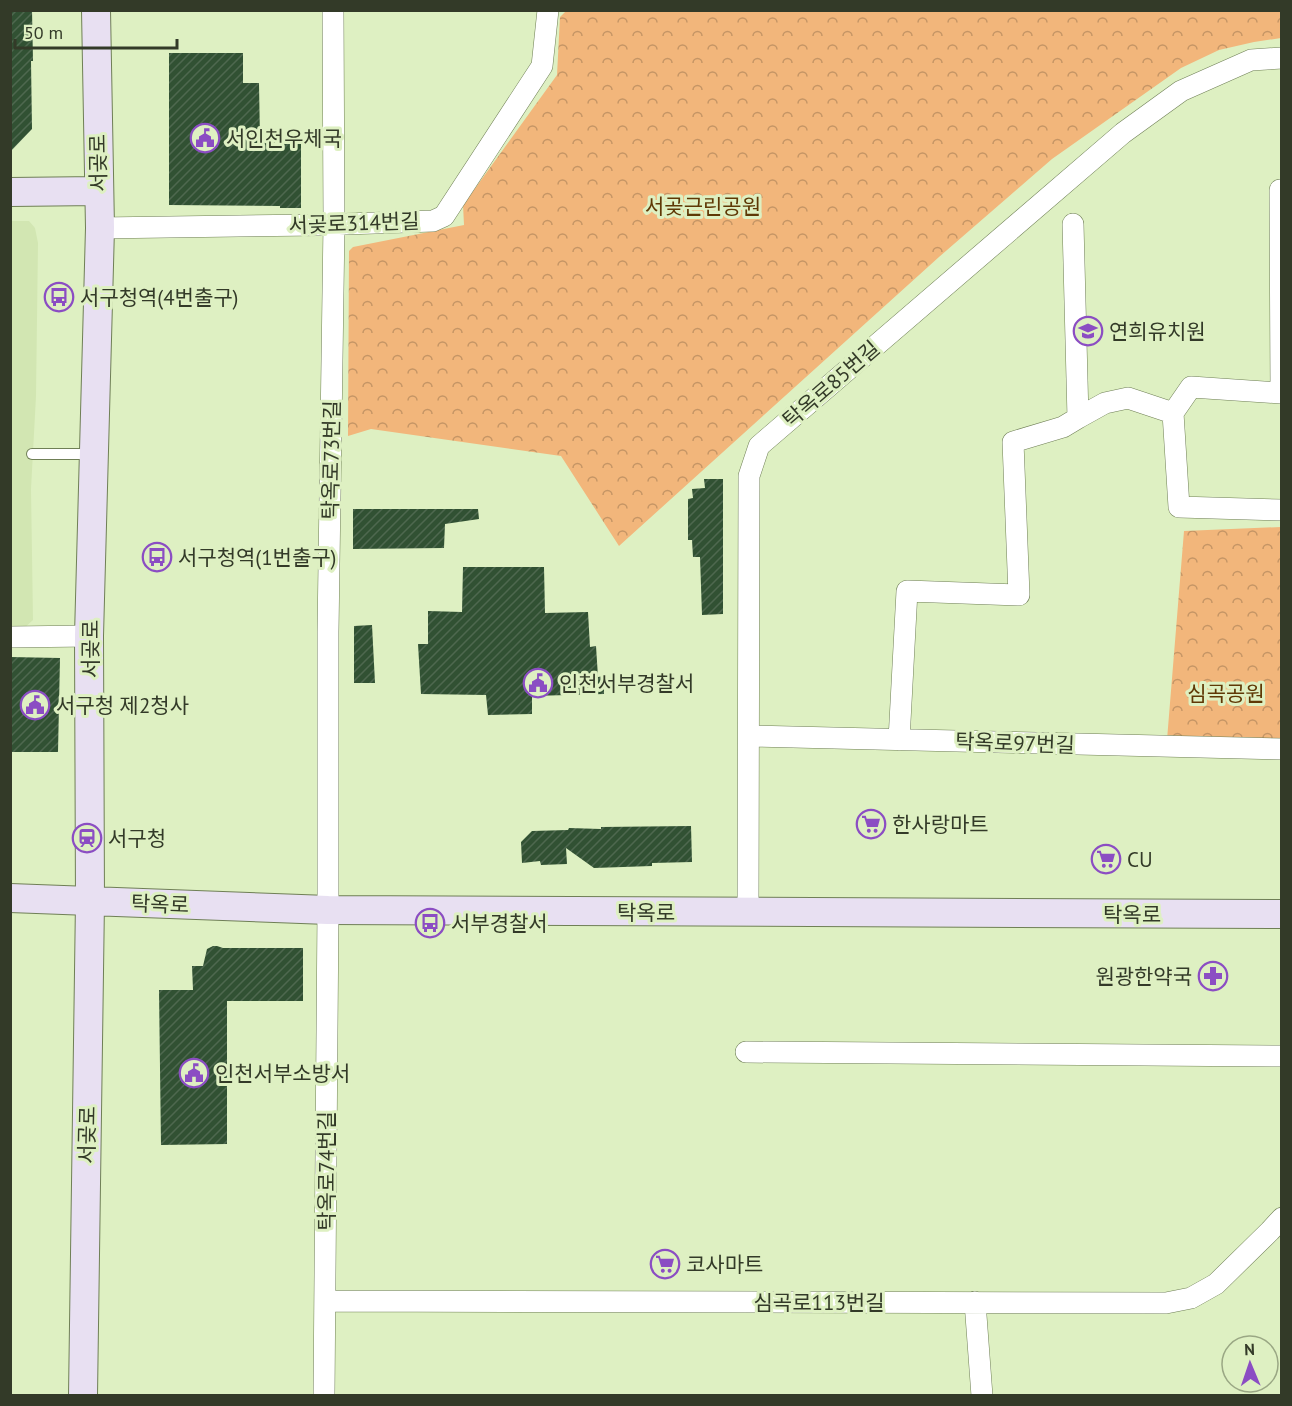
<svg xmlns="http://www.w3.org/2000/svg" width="1292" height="1406" viewBox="0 0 1292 1406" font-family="'PT Sans','Noto Sans KR',sans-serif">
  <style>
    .built { fill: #d2e6b2 }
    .park { fill: url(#park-crowns) }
    .building { fill: url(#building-hatch) }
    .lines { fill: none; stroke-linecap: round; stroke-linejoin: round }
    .lane-casing { stroke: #6f7f56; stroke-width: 12 }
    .street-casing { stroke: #6f7f56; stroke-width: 22 }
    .secondary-casing { stroke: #6f7f56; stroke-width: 30 }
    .lane { stroke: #fff; stroke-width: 10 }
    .street { stroke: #fff; stroke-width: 21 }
    .secondary { stroke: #e8e0f2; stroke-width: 28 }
    .labels { text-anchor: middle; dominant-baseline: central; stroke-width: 6; stroke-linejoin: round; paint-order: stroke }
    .poi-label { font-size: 21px; fill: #333a28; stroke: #def0c2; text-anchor: start }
    .street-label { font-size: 21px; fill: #333a28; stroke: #def0c2 }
    .park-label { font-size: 21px; fill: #5f3805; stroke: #def0c2 }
  </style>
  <defs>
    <pattern id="park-crowns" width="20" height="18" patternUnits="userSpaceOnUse" patternTransform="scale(1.5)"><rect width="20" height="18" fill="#f2b67b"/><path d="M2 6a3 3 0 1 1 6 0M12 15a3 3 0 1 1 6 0" fill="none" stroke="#c59565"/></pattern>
    <pattern id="building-hatch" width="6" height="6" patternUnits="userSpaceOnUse" patternTransform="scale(1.5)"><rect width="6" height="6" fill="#315133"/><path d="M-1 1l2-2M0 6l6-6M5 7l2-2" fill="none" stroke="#4e684f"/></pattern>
  </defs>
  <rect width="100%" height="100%" fill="#def0c2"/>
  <!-- built -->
  <path class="built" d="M 10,221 L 29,221 L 35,228 L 38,243 L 36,396 L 31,489 L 33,620 L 23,629 L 11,629 Z"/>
  <!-- park -->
  <path class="park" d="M 566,11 L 1281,11 L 1281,38 L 1254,42 L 1219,50 L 1181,68 L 1052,159 L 939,257 L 619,546 L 561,456 L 371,429 L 348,436 L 349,251 L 353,247 L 464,225 L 463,205 L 557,75 L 560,17 Z
    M 1281,527 L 1281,751 L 1166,752 L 1184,531 Z"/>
  <!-- building -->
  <path class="building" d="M 10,10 L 32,10 L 33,61 L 31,61 L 32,129 L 10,152 Z
    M 169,53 L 243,53 L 243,83 L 259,83 L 260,140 L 301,140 L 301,208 L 280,208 L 280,206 L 169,205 Z
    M 704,479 L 723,479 L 723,614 L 702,615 L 700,557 L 693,557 L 692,540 L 688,540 L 688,499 L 693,498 L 692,489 L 705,488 Z
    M 353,509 L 478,509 L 479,519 L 445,524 L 444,548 L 353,549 Z
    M 463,567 L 544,567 L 545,613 L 588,612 L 590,647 L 596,646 L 598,677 L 604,676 L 604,694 L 532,696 L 532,714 L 488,715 L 486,695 L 421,694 L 418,644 L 428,644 L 428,611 L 462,612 Z
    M 372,625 L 375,683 L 354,683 L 354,626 Z
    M 10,657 L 60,658 L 58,752 L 10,752 Z
    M 691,826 L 692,862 L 652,863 L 652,866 L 594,868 L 566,848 L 567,864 L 541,865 L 540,861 L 522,863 L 521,842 L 532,831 L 568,830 L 569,828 L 601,829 L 601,827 Z
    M 213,946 L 217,946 L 223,948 L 303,948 L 303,1001 L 227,1001 L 227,1144 L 161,1145 L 159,990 L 193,990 L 192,966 L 203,966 L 207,949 Z"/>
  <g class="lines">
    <!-- lane casing -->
    <g class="lane-casing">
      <path id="lane" d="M 32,454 L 92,454"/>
    </g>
    <!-- street casing -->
    <g class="street-casing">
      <path id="street" d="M 1280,190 L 1281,393 L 1191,387 L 1173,413 L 1179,507 L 1282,510
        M 100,228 L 317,225 L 433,221 L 444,216 L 542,66 L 548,10
        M 1078,418 L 1105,403 L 1128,398 L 1173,413
        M 10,637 L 89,636
        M 749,736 L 1282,749
        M 899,740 L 907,591 L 1019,595 L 1013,442 L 1063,427 L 1078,418 L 1073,224
        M 748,912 L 749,476 L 759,446 L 1123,133 L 1181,91 L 1251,60 L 1282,58
        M 746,1052 L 1282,1056
        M 325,1301 L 1166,1303 L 1191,1298 L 1216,1284 L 1270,1231 L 1282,1218
        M 975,1302 L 982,1396
        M 324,1396 L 328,910 L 328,632 L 334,224 L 333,10"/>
    </g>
    <!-- secondary casing -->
    <g class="secondary-casing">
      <path id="secondary" d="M 10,192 L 98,191
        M 10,898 L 328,910 L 1282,914
        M 83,1396 L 90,901 L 89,636 L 100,228 L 96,10"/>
    </g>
    <!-- lane -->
    <use href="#lane" class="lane"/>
    <!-- street -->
    <use href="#street" class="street"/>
    <!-- secondary -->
    <use href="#secondary" class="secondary"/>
  </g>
  <!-- icons -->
  <defs>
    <g id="civic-ring" transform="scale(1.5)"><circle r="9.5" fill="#def0c2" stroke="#8b4dc3" stroke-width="1.5"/><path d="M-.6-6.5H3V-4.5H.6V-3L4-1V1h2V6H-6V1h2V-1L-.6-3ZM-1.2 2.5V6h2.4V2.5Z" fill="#8b4dc3"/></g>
    <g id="bus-ring" transform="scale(1.5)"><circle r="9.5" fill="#def0c2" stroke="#8b4dc3" stroke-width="1.5"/><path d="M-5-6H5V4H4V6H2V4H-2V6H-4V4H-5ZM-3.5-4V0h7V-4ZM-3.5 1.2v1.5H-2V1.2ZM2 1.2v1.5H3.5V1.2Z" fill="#8b4dc3"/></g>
    <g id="school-ring" transform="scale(1.5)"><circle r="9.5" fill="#def0c2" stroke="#8b4dc3" stroke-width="1.5"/><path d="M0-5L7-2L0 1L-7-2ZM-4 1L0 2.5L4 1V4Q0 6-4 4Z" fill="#8b4dc3"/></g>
    <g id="supermarket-ring" transform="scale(1.5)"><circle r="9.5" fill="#def0c2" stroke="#8b4dc3" stroke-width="1.5"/><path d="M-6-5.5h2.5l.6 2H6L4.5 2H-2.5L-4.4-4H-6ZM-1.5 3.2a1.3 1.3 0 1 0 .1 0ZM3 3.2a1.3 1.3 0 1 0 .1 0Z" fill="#8b4dc3"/></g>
    <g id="station-ring" transform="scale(1.5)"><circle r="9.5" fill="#def0c2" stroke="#8b4dc3" stroke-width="1.5"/><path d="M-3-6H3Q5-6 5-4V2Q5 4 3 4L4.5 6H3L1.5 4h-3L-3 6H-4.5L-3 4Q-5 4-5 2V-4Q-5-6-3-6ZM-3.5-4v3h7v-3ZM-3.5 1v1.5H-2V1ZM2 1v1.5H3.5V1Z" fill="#8b4dc3"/></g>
    <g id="pharmacy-ring" transform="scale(1.5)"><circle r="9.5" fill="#def0c2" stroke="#8b4dc3" stroke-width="1.5"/><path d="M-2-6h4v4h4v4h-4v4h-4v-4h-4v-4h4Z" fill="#8b4dc3"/></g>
  </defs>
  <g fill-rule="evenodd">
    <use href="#civic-ring" x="205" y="138"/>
    <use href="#bus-ring" x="59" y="297"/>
    <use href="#school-ring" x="1088" y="331"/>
    <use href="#bus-ring" x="157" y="557"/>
    <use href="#civic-ring" x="538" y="683"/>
    <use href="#civic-ring" x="35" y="705"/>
    <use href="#supermarket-ring" x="871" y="824"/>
    <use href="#station-ring" x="87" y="838"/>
    <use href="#supermarket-ring" x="1106" y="859"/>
    <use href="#bus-ring" x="430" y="923"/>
    <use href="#pharmacy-ring" x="1213" y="976"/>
    <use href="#civic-ring" x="194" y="1073"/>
    <use href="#supermarket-ring" x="665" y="1264"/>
  </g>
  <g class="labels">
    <!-- poi labels -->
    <g class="poi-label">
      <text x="226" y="138">서인천우체국</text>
      <text x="80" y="297">서구청역(4번출구)</text>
      <text x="1109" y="331">연희유치원</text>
      <text x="178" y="557">서구청역(1번출구)</text>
      <text x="559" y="683">인천서부경찰서</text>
      <text x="56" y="705">서구청 제2청사</text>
      <text x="892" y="824">한사랑마트</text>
      <text x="108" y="838">서구청</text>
      <text x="1127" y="859">CU</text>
      <text x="451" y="923">서부경찰서</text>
      <text x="1192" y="976" text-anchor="end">원광한약국</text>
      <text x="215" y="1073">인천서부소방서</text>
      <text x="686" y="1264">코사마트</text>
    </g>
    <!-- street labels -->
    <g class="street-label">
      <text transform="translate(98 163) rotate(-91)">서곶로</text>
      <text transform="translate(354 223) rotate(-2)">서곶로314번길</text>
      <text transform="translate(831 384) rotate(-41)">탁옥로85번길</text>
      <text transform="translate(331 460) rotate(-89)">탁옥로73번길</text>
      <text transform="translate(90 649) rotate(-90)">서곶로</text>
      <text transform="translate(1015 743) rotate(2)">탁옥로97번길</text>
      <text transform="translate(160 904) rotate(2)">탁옥로</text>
      <text x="646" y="912">탁옥로</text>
      <text x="1132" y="914">탁옥로</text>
      <text transform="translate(87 1135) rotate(-89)">서곶로</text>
      <text transform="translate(326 1171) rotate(-90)">탁옥로74번길</text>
      <text x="819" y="1302">심곡로113번길</text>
    </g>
    <!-- park labels -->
    <g class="park-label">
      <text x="703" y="206">서곶근린공원</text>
      <text x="1226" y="693">심곡공원</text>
    </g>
  </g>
  <!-- border -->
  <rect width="1292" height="1406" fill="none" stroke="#333a28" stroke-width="24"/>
  <!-- north arrow -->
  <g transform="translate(1250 1364) rotate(358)"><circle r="28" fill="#def0c2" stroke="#9aa784" stroke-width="1.5"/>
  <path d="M0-4.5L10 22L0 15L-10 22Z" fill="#8b4dc3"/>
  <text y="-9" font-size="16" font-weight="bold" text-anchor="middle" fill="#333a28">N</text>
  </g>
  <!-- scale -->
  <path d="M15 39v9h162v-9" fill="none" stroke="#333a28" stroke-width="3"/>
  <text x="24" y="39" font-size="18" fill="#333a28" stroke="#def0c2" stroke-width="4.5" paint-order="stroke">50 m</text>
</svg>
